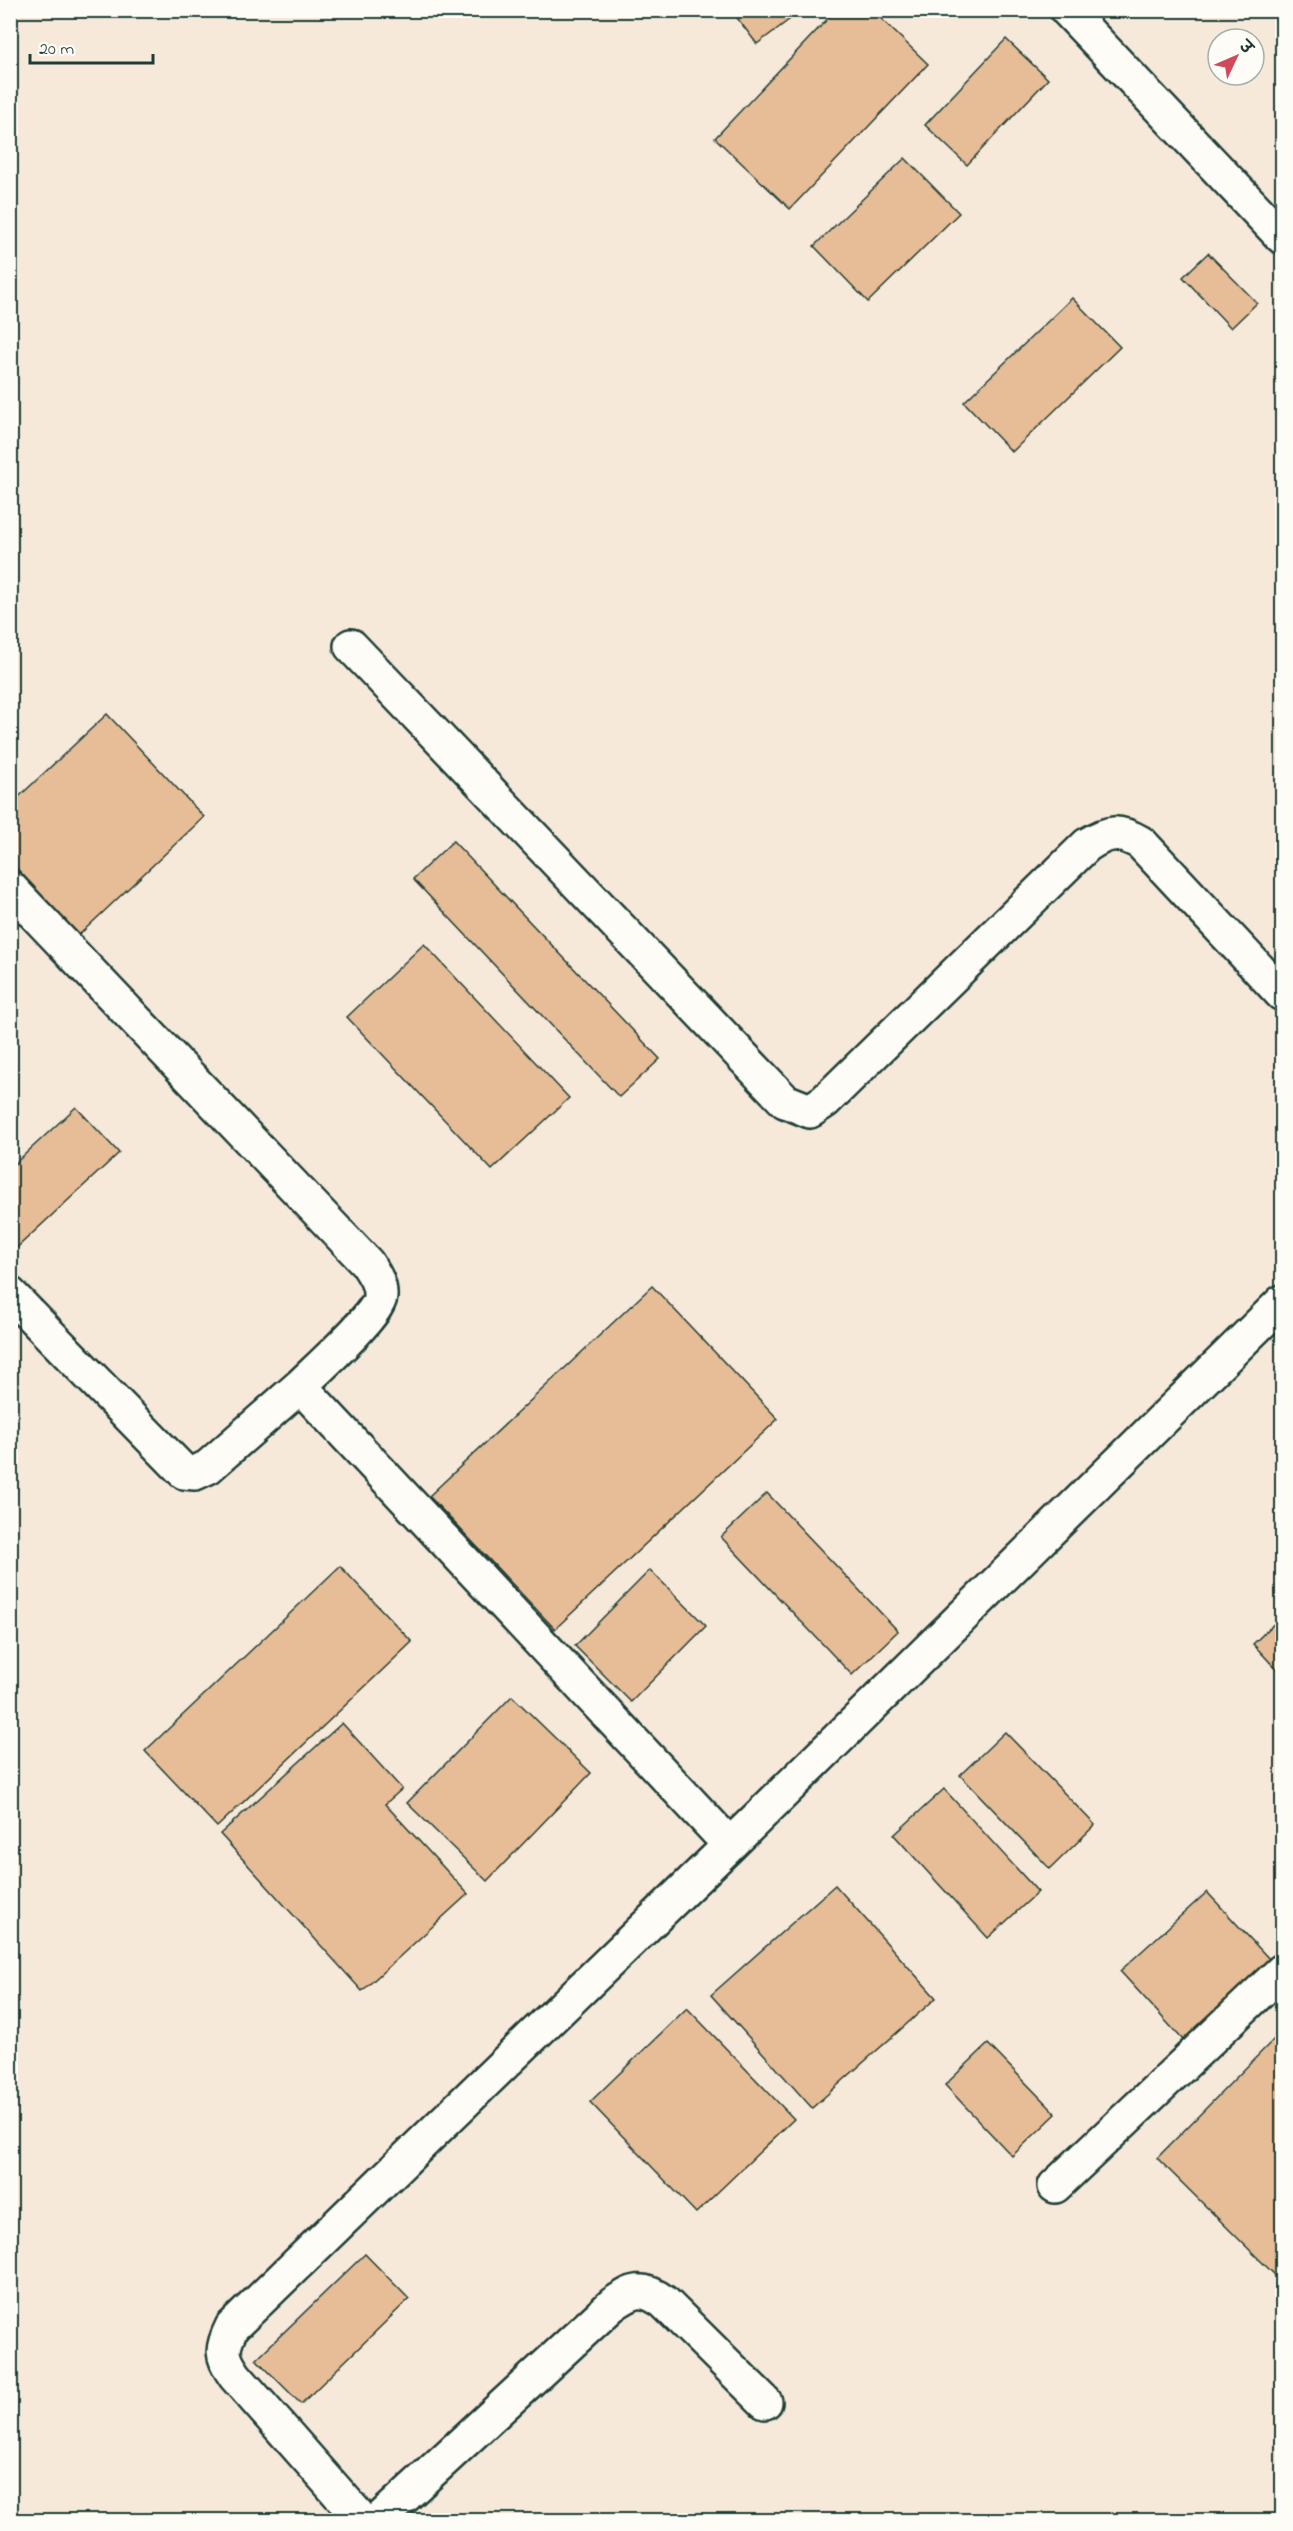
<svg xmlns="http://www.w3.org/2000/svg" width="1293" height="2531" viewBox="0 0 1293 2531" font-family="'Indie Flower','Playpen Sans Deva',sans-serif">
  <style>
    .built { fill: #f6e9da; fill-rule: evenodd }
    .building { fill: #e7bd97; stroke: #1f3d34; stroke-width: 1.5 }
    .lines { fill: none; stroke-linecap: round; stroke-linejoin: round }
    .minor-casing { stroke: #1f3d34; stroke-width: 38 }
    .minor { stroke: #fdfcf7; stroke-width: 33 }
  </style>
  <rect width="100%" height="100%" fill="#fdfcf7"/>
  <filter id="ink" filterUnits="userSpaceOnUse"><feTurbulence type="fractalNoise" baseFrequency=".0167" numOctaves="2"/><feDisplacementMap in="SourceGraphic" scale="12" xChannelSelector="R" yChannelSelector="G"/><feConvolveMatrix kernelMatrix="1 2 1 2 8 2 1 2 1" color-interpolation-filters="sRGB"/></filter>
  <g filter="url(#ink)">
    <!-- built -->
    <path class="built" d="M 11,11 L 1282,11 L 1282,2520 L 11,2520 ZM 1218,39 L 1254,39 L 1254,75 L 1218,75 Z"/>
    <!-- building -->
    <path class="building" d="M 731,10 L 802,10 L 757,44 Z
      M 836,10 L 872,10 L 928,64 L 790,209 L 715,138 Z
      M 1006,39 L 1048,79 L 967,165 L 925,125 Z
      M 905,158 L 959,213 L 868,302 L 814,246 Z
      M 1208,253 L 1257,303 L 1231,328 L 1183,277 Z
      M 1072,298 L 1120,347 L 1012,452 L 964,402 Z
      M 107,714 L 204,817 L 79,935 L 10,861 L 10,805 Z
      M 453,841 L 660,1059 L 619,1097 L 413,879 Z
      M 424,944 L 569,1098 L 492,1170 L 347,1017 Z
      M 76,1107 L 119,1153 L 10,1254 L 10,1168 Z
      M 652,1286 L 778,1419 L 555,1629 L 429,1496 Z
      M 767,1493 L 898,1631 L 852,1675 L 721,1537 Z
      M 340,1566 L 412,1642 L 217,1827 L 145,1751 Z
      M 650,1570 L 706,1626 L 631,1702 L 575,1646 Z
      M 1282,1616 L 1282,1675 L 1253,1644 Z
      M 512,1696 L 591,1773 L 487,1881 L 407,1803 Z
      M 342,1723 L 402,1789 L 385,1804 L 468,1894 L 362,1991 L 220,1834 Z
      M 1005,1732 L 1095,1825 L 1050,1869 L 960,1775 Z
      M 944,1789 L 1038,1892 L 988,1938 L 894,1835 Z
      M 835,1885 L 936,1998 L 812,2108 L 711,1995 Z
      M 1207,1892 L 1270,1960 L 1183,2040 L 1120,1971 Z
      M 687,2008 L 794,2119 L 696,2213 L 590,2102 Z
      M 1282,2031 L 1282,2282 L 1157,2158 Z
      M 988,2044 L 1056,2114 L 1012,2156 L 945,2085 Z
      M 365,2254 L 409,2299 L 301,2404 L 256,2359 Z"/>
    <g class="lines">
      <!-- minor casing -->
      <g class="minor-casing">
        <path id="minor" d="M 1067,10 L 1282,237
          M 351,646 L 785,1101 L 810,1111 L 825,1101 L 1087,845 C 1109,831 1118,830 1141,843 L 1282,994
          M 10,888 L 367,1263 C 374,1274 381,1284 380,1297 C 378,1315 315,1371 300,1386 L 730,1845
          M 10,1294 L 184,1472 L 195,1473 L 208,1467 L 300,1386
          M 1055,2186 L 1282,1971
          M 362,2520 L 235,2376 C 221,2356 221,2349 232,2327 L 730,1845 L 1282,1302
          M 379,2520 L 613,2304 C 634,2290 642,2286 664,2302 L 765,2402"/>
      </g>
      <!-- minor -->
      <use href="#minor" class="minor"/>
    </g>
  </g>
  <!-- margin -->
  <rect width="1293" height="2531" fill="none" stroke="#fdfcf7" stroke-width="36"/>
  <rect x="18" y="18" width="1257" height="2495" fill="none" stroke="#1f3d34" stroke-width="2" filter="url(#ink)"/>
  <!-- north arrow -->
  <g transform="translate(1236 57) rotate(46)"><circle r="28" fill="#fdfcf7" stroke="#a4b0a9" stroke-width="1.5"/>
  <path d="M0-4.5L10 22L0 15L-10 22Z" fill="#d1495b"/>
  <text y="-9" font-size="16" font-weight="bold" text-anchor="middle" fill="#1f3d34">उ</text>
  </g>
  <!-- scale -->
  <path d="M30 54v9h123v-9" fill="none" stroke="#1f3d34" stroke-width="3"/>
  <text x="39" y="54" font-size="18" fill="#1f3d34" stroke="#fdfcf7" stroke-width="4.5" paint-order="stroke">20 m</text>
</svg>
